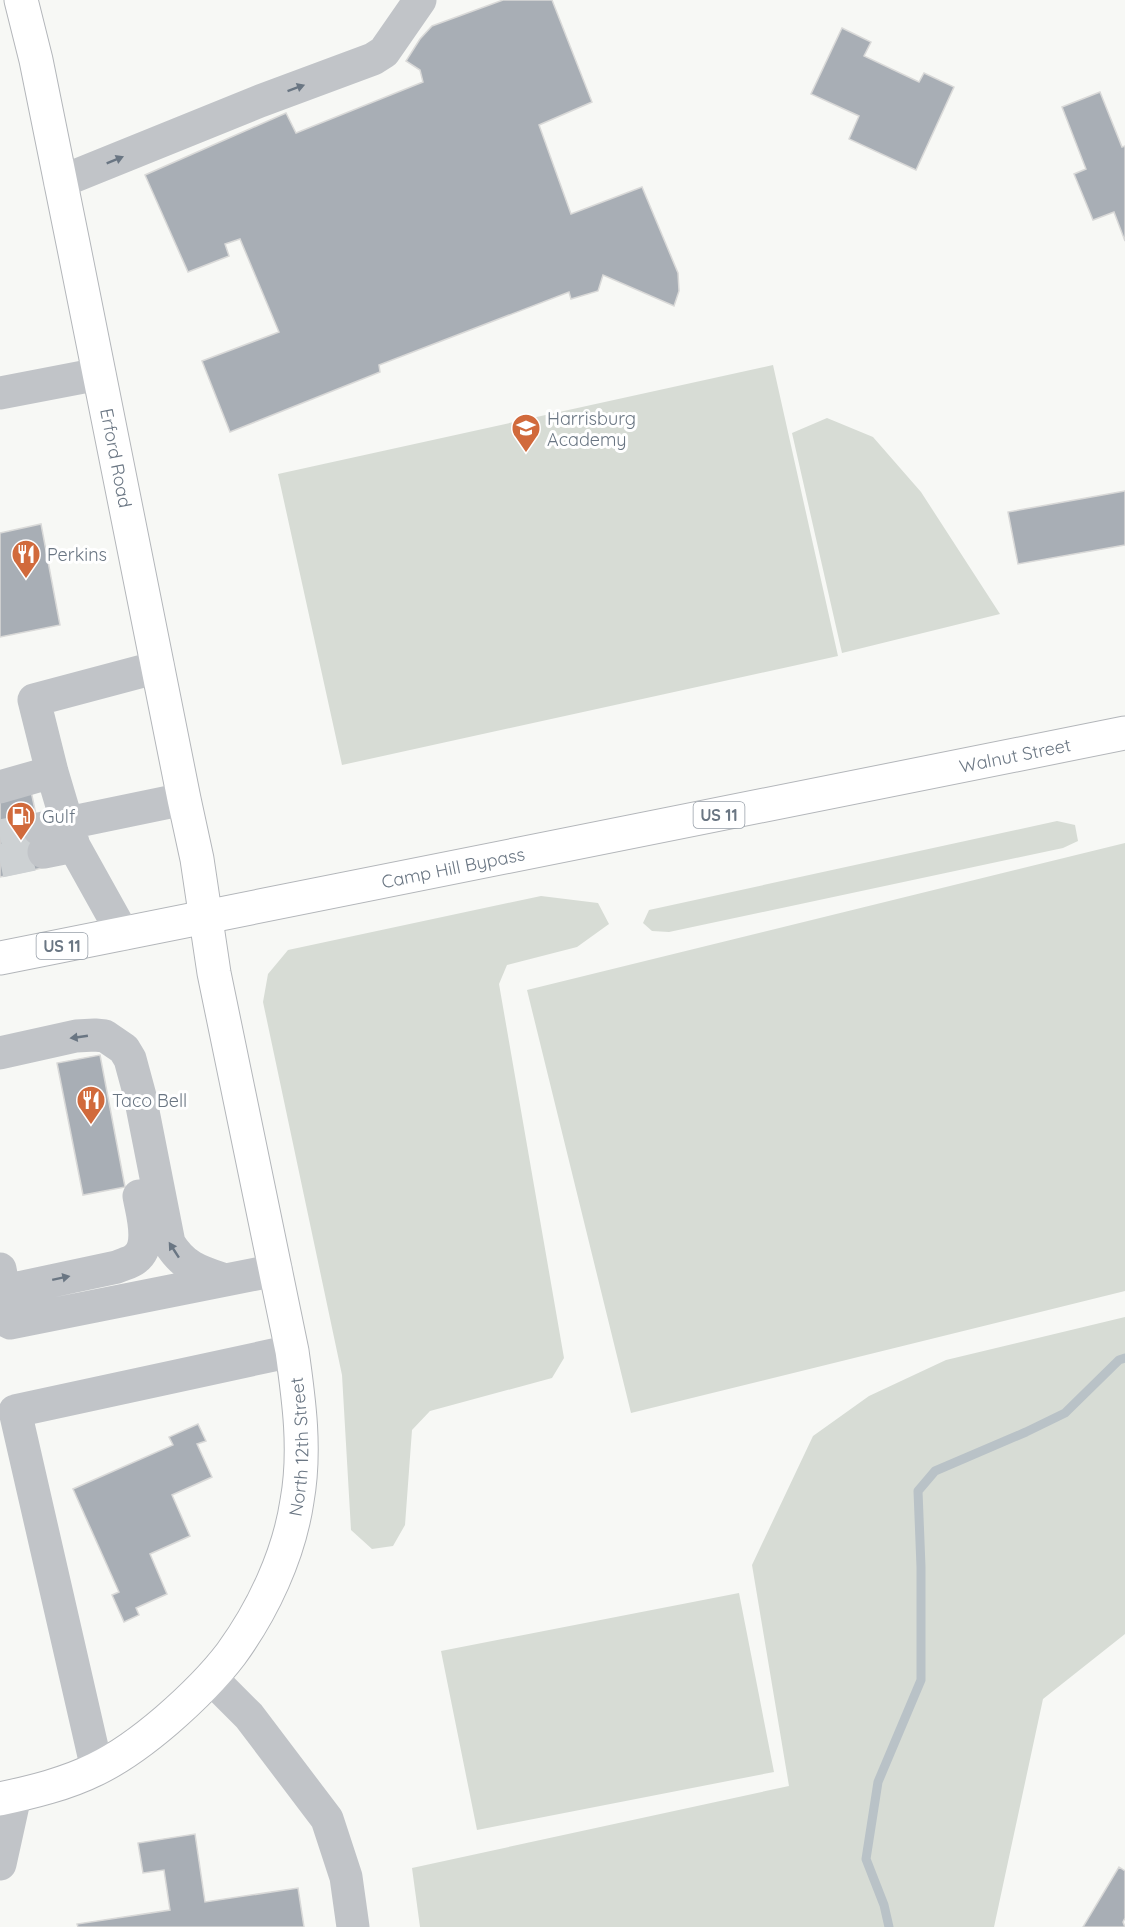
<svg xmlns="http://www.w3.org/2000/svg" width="1125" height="1927" viewBox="0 0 1125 1927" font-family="Quicksand,sans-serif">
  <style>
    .green { fill: #d7dcd5 }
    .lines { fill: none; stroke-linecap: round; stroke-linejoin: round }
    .stream { stroke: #b9c2c7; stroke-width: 9 }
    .building { fill: #a8aeb5; stroke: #d9d9d8; stroke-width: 1.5 }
    .minor-tunnel { stroke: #cdd1d3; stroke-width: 33; stroke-dasharray: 33 16; stroke-linecap: butt }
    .major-casing { stroke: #b3b6ba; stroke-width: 35 }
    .minor { stroke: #c1c4c8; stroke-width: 33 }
    .major { stroke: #fff; stroke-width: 33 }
    .oneway { fill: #6a7683 }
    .labels { text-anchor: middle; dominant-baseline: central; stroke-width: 6; stroke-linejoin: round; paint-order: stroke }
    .shield { fill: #fff; stroke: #979fa8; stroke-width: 1.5 }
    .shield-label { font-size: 16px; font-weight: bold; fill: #6a7683 }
    .poi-label { font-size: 18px; fill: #6a7683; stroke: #fff; text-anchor: start }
    .street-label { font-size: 18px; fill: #6a7683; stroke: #fff }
  </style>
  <rect width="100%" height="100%" fill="#f7f8f5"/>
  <!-- green -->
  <path class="green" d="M 773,365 L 838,656 L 342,765 L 278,474 Z
    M 827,418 L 873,437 L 921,492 L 1000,614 L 842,653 L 792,433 Z
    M 1057,821 L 1075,825 L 1078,841 L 1063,848 L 669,932 L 652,931 L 643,923 L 649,910 Z
    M 1125,843 L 1125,1291 L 631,1413 L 527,990 Z
    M 541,896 L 598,903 L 609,924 L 577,947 L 507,965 L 499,984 L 564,1358 L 552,1378 L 430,1411 L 412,1430 L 405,1525 L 393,1546 L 372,1549 L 351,1530 L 342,1375 L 263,1002 L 268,974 L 288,950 Z
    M 1125,1317 L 1125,1634 L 1043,1699 L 994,1927 L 420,1927 L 412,1868 L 789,1786 L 752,1565 L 813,1436 L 869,1396 L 946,1360 Z
    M 739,1593 L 774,1772 L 477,1830 L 441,1651 Z"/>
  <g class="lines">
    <!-- stream -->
    <path class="stream" d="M 889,1927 L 884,1905 L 866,1859 L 878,1782 L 921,1680 L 921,1567 L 918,1491 L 935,1471 L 1026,1432 L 1065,1413 L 1119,1360 L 1125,1358"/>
  </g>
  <!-- building -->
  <path class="building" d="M 503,0 L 552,0 L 592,102 L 539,125 L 571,214 L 642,187 L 678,273 L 679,291 L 674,306 L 603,275 L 598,291 L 571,299 L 569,292 L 379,365 L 380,372 L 230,432 L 202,361 L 279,332 L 240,239 L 225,244 L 229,256 L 188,272 L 145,175 L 286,113 L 296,133 L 423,82 L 420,70 L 406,61 L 420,39 L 432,26 Z
    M 842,28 L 871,42 L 864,56 L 919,82 L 924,73 L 954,87 L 916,170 L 849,139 L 859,116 L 811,94 Z
    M 1100,92 L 1122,147 L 1125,146 L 1125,241 L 1114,212 L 1093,220 L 1074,174 L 1086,169 L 1062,107 Z
    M 1125,491 L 1125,545 L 1018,564 L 1008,512 Z
    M 41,524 L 60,625 L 0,637 L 0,533 Z
    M 31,791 L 47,867 L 0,877 L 0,797 Z
    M 100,1055 L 125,1187 L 83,1195 L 57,1063 Z
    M 198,1424 L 206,1441 L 197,1444 L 212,1477 L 172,1495 L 190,1536 L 150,1554 L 167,1594 L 136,1608 L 139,1615 L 124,1622 L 112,1595 L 119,1592 L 73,1489 L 173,1445 L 169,1437 Z
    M 195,1834 L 205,1902 L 298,1888 L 304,1927 L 78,1927 L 77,1924 L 170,1910 L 164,1870 L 143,1873 L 138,1843 Z
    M 1119,1867 L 1125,1871 L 1125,1918 L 1123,1922 L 1125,1927 L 1083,1927 Z"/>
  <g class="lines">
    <!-- minor-tunnel -->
    <path class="minor-tunnel" d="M 0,836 L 39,829
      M 0,861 L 44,852"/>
    <!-- major casing -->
    <g class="major-casing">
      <g id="major">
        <path id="s1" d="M 0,958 L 1125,733"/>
        <path id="s2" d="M 0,1799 C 32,1792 66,1784 96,1769 C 121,1757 146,1738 167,1720 C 190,1700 212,1679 231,1654 C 263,1610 289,1555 297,1501 C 306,1451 299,1400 292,1351 L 214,973 L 197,859 L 184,799 L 73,243 L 36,60 L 21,0"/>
      </g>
    </g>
    <!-- minor -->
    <path class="minor" d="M 60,182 L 260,101 L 373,59 L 384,52 L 420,0
      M 0,393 L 99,374
      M 0,787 L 52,772
      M 39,829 L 184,799
      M 44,852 L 74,846
      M 123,934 L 74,846 L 52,772 L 34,700 L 158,667
      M 0,1053 L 76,1036 L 95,1035 L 105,1036 L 124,1049 L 130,1059 L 140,1096 L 169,1243 C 183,1266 198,1271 222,1279
      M 0,1269 L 10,1323 L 276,1270
      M 4,1291 L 117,1267 C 123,1264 130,1263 135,1259 C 153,1246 142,1214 139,1196
      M 211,1678 L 249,1716 L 327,1819 L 346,1877 L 353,1927
      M 97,1769 L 15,1411 L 292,1351
      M 0,1864 L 15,1796"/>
    <!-- major -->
    <use href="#major" class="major"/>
  </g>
  <!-- one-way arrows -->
  <defs><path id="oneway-solid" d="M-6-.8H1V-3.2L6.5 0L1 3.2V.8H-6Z" transform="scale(1.5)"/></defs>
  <g class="oneway">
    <use href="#oneway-solid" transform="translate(296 88) rotate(-20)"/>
    <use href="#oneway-solid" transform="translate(115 160) rotate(-22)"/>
    <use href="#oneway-solid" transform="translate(79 1037) rotate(172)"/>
    <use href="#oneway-solid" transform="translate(174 1250) rotate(-123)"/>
    <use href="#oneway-solid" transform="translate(61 1278) rotate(-12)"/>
  </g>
  <!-- icons -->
  <defs>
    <g id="school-pin" transform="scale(1.5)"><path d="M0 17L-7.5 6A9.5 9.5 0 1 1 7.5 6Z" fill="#d16a3c" stroke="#fff"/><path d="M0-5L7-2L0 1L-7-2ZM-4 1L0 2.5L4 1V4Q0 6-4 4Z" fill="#fff"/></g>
    <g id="restaurant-pin" transform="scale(1.5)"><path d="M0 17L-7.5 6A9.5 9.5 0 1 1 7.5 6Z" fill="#d16a3c" stroke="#fff"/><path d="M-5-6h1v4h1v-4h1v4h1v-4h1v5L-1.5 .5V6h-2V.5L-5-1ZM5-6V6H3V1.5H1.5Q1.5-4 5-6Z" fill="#fff"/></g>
    <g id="fuel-pin" transform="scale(1.5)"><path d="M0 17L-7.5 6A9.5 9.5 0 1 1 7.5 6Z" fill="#d16a3c" stroke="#fff"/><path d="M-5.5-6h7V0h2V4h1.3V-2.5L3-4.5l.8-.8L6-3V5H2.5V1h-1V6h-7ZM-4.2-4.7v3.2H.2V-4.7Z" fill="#fff"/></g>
  </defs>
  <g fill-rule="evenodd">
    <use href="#school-pin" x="526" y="428"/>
    <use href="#restaurant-pin" x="26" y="554"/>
    <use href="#fuel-pin" x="21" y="816"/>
    <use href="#restaurant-pin" x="91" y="1100"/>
  </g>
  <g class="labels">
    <!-- shield labels -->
    <g class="shield">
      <rect x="693.5" y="802" width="51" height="26" rx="4.5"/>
      <rect x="36.5" y="933" width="51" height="26" rx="4.5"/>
    </g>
    <g class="shield-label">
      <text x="719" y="815">US 11</text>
      <text x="62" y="946">US 11</text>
    </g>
    <!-- poi labels -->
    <g class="poi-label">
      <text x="547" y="418">Harrisburg<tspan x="547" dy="21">Academy</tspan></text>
      <text x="47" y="554">Perkins</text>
      <text x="42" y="816">Gulf</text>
      <text x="112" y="1100">Taco Bell</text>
    </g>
    <!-- street labels -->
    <g class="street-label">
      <text transform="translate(116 458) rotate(79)">Erford Road</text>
      <text stroke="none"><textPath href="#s1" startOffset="1035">Walnut Street</textPath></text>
      <text stroke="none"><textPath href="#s1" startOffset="462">Camp Hill Bypass</textPath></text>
      <text stroke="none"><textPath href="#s2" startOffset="502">North 12th Street</textPath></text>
    </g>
  </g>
</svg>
